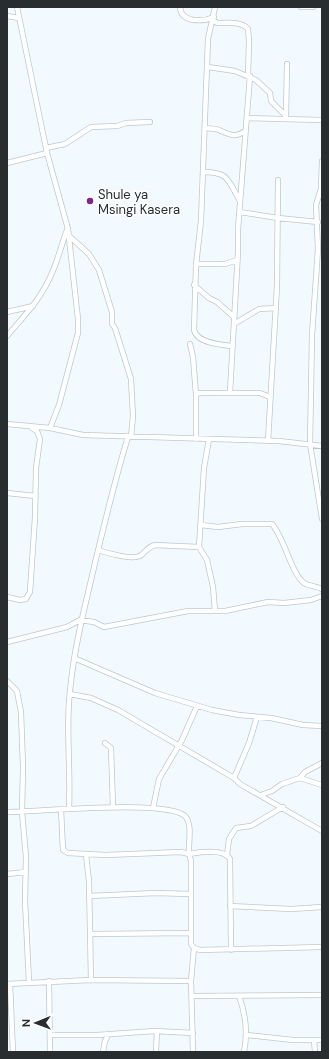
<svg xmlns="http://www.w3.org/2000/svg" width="329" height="1059" viewBox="0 0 329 1059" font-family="'DM Sans',sans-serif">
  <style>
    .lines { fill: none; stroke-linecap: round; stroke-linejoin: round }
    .street-casing { stroke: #bbc9cf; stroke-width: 6 }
    .street { stroke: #fff; stroke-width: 4.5 }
    .poi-dot { fill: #82238f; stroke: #fff; stroke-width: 1.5 }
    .labels { text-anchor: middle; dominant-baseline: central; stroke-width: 3; stroke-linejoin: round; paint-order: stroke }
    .poi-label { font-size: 13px; fill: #282e30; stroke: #fff; text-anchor: start }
  </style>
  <rect width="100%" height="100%" fill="#f2faff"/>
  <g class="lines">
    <!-- street casing -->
    <g class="street-casing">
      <path id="street" d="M 17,7 L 47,153 L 68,229 L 78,319 L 78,333 L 59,405 L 50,428
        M 180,7 C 181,23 203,22 214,17
        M 215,7 L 208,39 L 201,221 L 196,265 L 194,330 C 197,343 221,345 232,346
        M 301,7 L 313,7
        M 7,16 L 19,18
        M 213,20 L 217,23 C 227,23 241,21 248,29 L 249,40 L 248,76
        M 208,67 L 235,71 L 256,80 L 270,93 L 271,101 L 286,116
        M 286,116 L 287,64
        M 247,118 L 322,120
        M 205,128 C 210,129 217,128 221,131 C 231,135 235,138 245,131
        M 46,148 L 65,144 L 91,127 L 117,126 L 126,123 L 150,122
        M 322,161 L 321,189 L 316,205 L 318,249 L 312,335 L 310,444 L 322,519
        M 7,163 L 47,153
        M 203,172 C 230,172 228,181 240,201
        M 240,212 L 278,218 L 318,222
        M 68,235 L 89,254 L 99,270 L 112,312 L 112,324 L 115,328 L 131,379 L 133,416 L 131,437
        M 196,264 L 225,264 L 237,260
        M 194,285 L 209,298 L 217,302 L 234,317
        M 7,312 L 33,306
        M 234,324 L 259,309 L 276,308
        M 7,336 C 26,314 43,297 54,268 C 59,256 62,243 67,230
        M 190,344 L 193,357 L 196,395
        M 230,392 L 238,252 L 238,229 L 250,76
        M 7,424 L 50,428 L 83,435 L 279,441 L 322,446
        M 196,439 L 196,395 L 199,393 L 260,393 L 270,397
        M 209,439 L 204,468 L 199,547 L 207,560 L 213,587 L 215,611
        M 268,441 L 277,286 L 278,180
        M 7,493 L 35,496
        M 201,525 L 218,527 L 242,524 L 272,524 C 285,539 291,573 304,583 C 309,586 316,586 322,589
        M 98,550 C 107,553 131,560 140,556 C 146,552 147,547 155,545 L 199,547
        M 7,597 L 20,600 L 26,599 L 30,592 L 35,517 L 36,468 L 40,439 L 37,431 L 32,428
        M 7,642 L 67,627 L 80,620 L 94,622 L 104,627 L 188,611 L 225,611 L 268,602 L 284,603 L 311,600 L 322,596
        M 74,658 L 155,693 L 212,710 L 239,715 L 271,718 L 303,725 L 322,726
        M 7,681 L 17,691 L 21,712 L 23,767 L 22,812 L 26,857 L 25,901 L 29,982
        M 70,694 L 91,698 L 118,710 L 234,778
        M 257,717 L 249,743 L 234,778 L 240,784 L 322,831
        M 105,743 L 111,748 L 113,807
        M 300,778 L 322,785
        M 261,795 L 272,791 L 282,784 L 300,778 L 305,772 L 322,763
        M 153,808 L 159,779 L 182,740 L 197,706
        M 69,809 C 71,767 65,725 71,682 C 75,642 86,603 95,563 C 105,521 115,479 128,437
        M 61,810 L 63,850 L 68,853 L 106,855 L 181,852 L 189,854 L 191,861 L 191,944 L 194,948 L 200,950 L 322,947
        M 7,812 C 39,812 165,799 185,816 C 193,824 188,844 189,854 C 200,852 224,848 230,859 L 231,950
        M 86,855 L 89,881 L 91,980
        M 227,855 L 229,839 L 236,828 L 251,826 L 283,807
        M 7,874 L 26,872
        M 89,896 L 156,893 L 190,894
        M 230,906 L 291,909 L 322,907
        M 91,934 L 191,933
        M 49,981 L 50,1052
        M 191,981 L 193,1052
        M 7,984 L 91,980 L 191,981 L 194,948
        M 10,984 L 13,1052
        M 192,996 L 322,995
        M 239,996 C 246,1015 248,1032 244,1052
        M 50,1035 L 97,1035 L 155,1031 L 193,1033
        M 247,1035 L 293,1040 L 322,1040
        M 314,1040 L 315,1052
        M 103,1052 L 105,1041 L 109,1034
        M 156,1052 L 157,1031"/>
    </g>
    <!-- street -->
    <use href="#street" class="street"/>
  </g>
  <!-- markers -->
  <circle class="poi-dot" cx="90" cy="201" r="4"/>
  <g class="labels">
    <!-- poi labels -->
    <g class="poi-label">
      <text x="98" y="194">Shule ya<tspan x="98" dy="15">Msingi Kasera</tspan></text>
    </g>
  </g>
  <!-- border -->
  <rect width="329" height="1059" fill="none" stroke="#282e30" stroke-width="16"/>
  <!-- north arrow -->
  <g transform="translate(36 1023) rotate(269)" stroke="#ffffff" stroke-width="3" paint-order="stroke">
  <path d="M0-3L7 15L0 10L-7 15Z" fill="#282e30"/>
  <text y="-6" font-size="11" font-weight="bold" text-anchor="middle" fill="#282e30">N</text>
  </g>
</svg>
